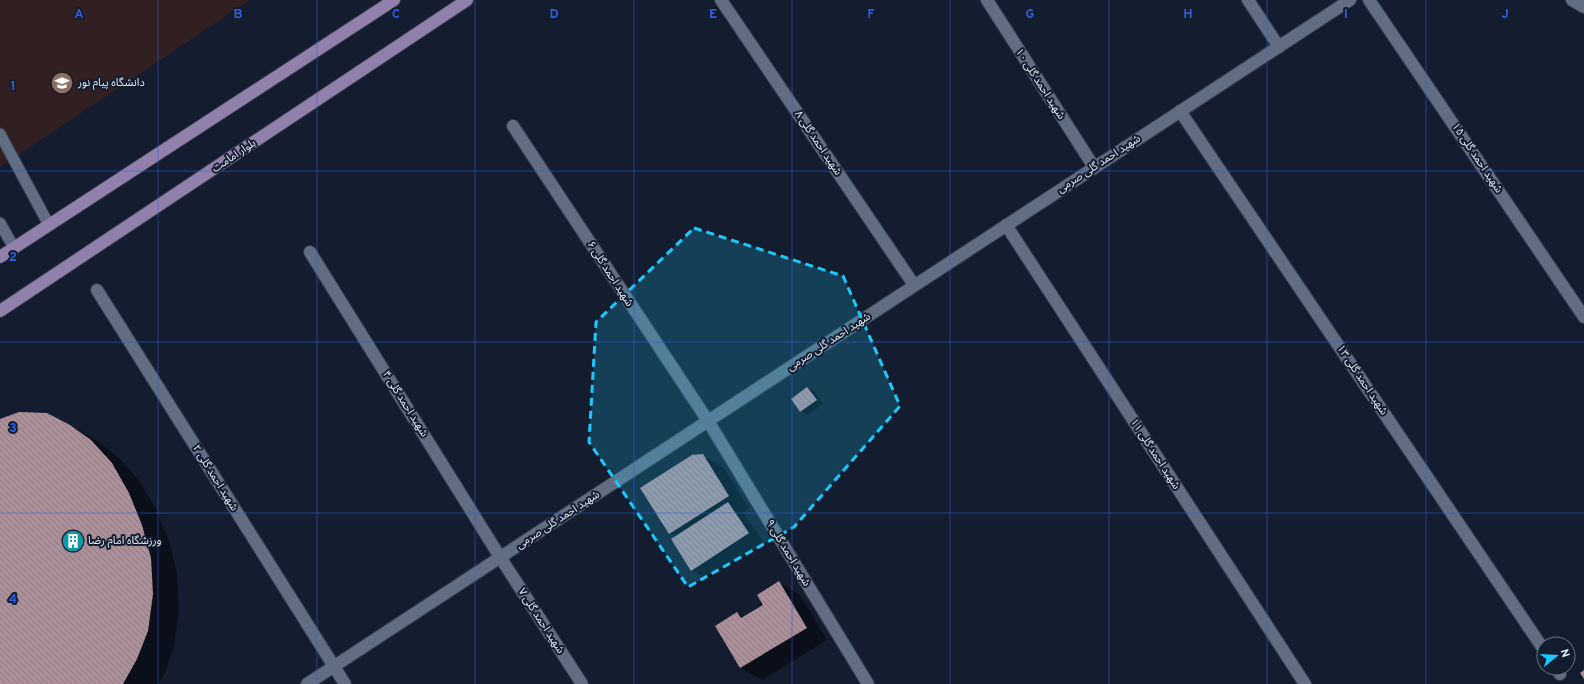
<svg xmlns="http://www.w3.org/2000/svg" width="1584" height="684" viewBox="0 0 1584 684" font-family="Overpass,'Noto Sans Arabic',sans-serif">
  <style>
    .education { fill: #321f21 }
    .shadow { fill: #0007 }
    .building { fill: url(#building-back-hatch) }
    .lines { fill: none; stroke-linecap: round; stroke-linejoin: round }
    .service-casing { stroke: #343948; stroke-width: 13 }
    .minor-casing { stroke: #343948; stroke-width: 14 }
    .tertiary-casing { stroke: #343948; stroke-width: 14 }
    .primary-casing { stroke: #343948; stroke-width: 14 }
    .service { stroke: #616d83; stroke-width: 11 }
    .minor { stroke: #616d83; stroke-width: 12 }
    .tertiary { stroke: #616d83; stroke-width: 12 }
    .primary { stroke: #9280ac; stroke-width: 12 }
    .marked { fill: #1bc9fc; fill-opacity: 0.2; stroke: #1bc9fc; stroke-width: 3; stroke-dasharray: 8 5; stroke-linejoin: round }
    .grid { fill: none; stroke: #315edb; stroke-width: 1; stroke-opacity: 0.55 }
    .labels { text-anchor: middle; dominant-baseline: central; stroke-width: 4; stroke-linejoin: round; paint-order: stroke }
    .poi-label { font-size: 11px; fill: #e4ebf7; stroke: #141d2f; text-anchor: start }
    .street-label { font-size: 11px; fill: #e4ebf7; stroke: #141d2f }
    .grid-label { font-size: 13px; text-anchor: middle; font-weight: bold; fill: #315edb; stroke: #141d2f; stroke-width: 4; stroke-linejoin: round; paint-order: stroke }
  </style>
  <defs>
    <pattern id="building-back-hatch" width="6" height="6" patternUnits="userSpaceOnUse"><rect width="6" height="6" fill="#ac8f98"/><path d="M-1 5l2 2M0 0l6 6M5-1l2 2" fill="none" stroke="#8d7981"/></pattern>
  </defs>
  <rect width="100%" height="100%" fill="#141d2f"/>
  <!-- education -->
  <path class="education" d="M 0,0 L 250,0 L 0,167 Z"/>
  <!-- shadow -->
  <path class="shadow" d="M 807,388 L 815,392 L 823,404 L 808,415 L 801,411 Z
    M 0,420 L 70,425 L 97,441 L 118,457 L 139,480 L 156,509 L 169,541 L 177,574 L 179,610 L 174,647 L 164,675 L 158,684 L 0,684 Z
    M 702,455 L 724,468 L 749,508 L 743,512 L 763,541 L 707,579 L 692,570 L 677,537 L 670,533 Z
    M 779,583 L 800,595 L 827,640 L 762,680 L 741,668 L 716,626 L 737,613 L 744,617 L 765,605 Z"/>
  <!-- building -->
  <path class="building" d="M 807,387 L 817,400 L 800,412 L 791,399 Z
    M 19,412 L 47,413 L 70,425 L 91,440 L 112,463 L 129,493 L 142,525 L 151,558 L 153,594 L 148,631 L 137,659 L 123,684 L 0,684 L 0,419 Z
    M 703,454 L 729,496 L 669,534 L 640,488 L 692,455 Z
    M 728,502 L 749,533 L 691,571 L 671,539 Z
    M 779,581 L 807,628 L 740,668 L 715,626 L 737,612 L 741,618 L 763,605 L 757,595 Z
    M 1584,670 L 1584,679 L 1580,673 Z"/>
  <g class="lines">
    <!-- service casing -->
    <g class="service-casing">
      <path id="service" d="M 0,134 L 49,225
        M 0,223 L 14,248"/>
    </g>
    <!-- minor casing -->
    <g class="minor-casing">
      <path id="minor" d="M 721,0 L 914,285
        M 987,0 L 1094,167
        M 1248,0 L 1279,47
        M 1369,0 L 1584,317
        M 1572,0 L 1584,7
        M 1180,111 L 1544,650
        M 513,126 L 708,421 L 868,684
        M 1006,225 L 1305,684
        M 310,252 L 500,557 L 582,684
        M 97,290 L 345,684
        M 1556,668 L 1560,674"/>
    </g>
    <!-- tertiary casing -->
    <g class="tertiary-casing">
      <path id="tertiary" d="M 307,684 L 1350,0"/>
    </g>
    <!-- primary casing -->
    <g class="primary-casing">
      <path id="primary" d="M 0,257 L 394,0
        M 0,311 L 467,0"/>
    </g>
    <!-- service -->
    <use href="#service" class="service"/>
    <!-- minor -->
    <use href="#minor" class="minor"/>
    <!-- tertiary -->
    <use href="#tertiary" class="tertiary"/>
    <!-- primary -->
    <use href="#primary" class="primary"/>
  </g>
  <!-- marked area -->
  <path class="marked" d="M 694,228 L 843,276 L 900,406 L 794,527 L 688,587 L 589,442 L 596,322 Z"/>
  <!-- grid -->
  <path class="grid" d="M 158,0 L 158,684M 317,0 L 317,684M 475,0 L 475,684M 634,0 L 634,684M 792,0 L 792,684M 950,0 L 950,684M 1109,0 L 1109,684M 1267,0 L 1267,684M 1426,0 L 1426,684M 0,171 L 1584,171M 0,342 L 1584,342M 0,513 L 1584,513"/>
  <!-- icons -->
  <defs>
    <g id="university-disc" transform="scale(1.15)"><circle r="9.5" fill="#8d6e63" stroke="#141d2f"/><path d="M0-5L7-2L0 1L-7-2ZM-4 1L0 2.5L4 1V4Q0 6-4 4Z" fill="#fff"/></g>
    <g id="building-disc" transform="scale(1.15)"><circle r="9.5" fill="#0f9aa8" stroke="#141d2f"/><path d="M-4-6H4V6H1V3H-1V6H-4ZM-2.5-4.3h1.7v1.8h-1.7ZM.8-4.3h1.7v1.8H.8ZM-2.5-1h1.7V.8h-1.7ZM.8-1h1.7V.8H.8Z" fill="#fff"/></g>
  </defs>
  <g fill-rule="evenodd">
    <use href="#university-disc" x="62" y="83"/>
    <use href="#building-disc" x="73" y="541"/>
  </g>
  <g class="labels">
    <!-- poi labels -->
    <g class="poi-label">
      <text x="78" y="83">دانشگاه پیام نور</text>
      <text x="88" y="541">ورزشگاه امام رضا</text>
    </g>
    <!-- street labels -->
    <g class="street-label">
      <text transform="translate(1040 84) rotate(57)">شهید احمد گلی ۱۰</text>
      <text transform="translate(818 143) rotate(56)">شهید احمد گلی ۸</text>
      <text transform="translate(234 156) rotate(-34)">بلوار امامت</text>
      <text transform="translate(1477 158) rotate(56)">شهید احمد گلی ۱۵</text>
      <text transform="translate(1099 164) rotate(-33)">شهید احمد گلی صرمی</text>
      <text transform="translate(610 274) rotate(57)">شهید احمد گلی ۶</text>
      <text transform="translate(829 342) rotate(-33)">شهید احمد گلی صرمی</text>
      <text transform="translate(1362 380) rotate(56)">شهید احمد گلی ۱۳</text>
      <text transform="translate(405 404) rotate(58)">شهید احمد گلی ۴</text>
      <text transform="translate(1155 454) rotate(57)">شهید احمد گلی ۱۱</text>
      <text transform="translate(215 478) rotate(58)">شهید احمد گلی ۲</text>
      <text transform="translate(558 520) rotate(-33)">شهید احمد گلی صرمی</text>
      <text transform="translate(788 553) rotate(59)">شهید احمد گلی ۹</text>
      <text transform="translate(541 621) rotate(57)">شهید احمد گلی ۷</text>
    </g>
  </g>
  <g class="grid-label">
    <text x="79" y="18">A</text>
    <text x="238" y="18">B</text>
    <text x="396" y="18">C</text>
    <text x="554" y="18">D</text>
    <text x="713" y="18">E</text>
    <text x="871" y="18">F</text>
    <text x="1030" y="18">G</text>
    <text x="1188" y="18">H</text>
    <text x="1346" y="18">I</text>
    <text x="1505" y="18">J</text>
    <text x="13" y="90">1</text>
    <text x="13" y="261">2</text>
    <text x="13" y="432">3</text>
    <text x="13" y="603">4</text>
  </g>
  <!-- north arrow -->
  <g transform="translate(1556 656) rotate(72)"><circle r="19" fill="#141d2f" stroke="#676f7f"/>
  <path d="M0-3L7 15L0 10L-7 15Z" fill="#1bc9fc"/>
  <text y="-6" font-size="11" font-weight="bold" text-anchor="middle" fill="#e4ebf7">N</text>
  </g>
</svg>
